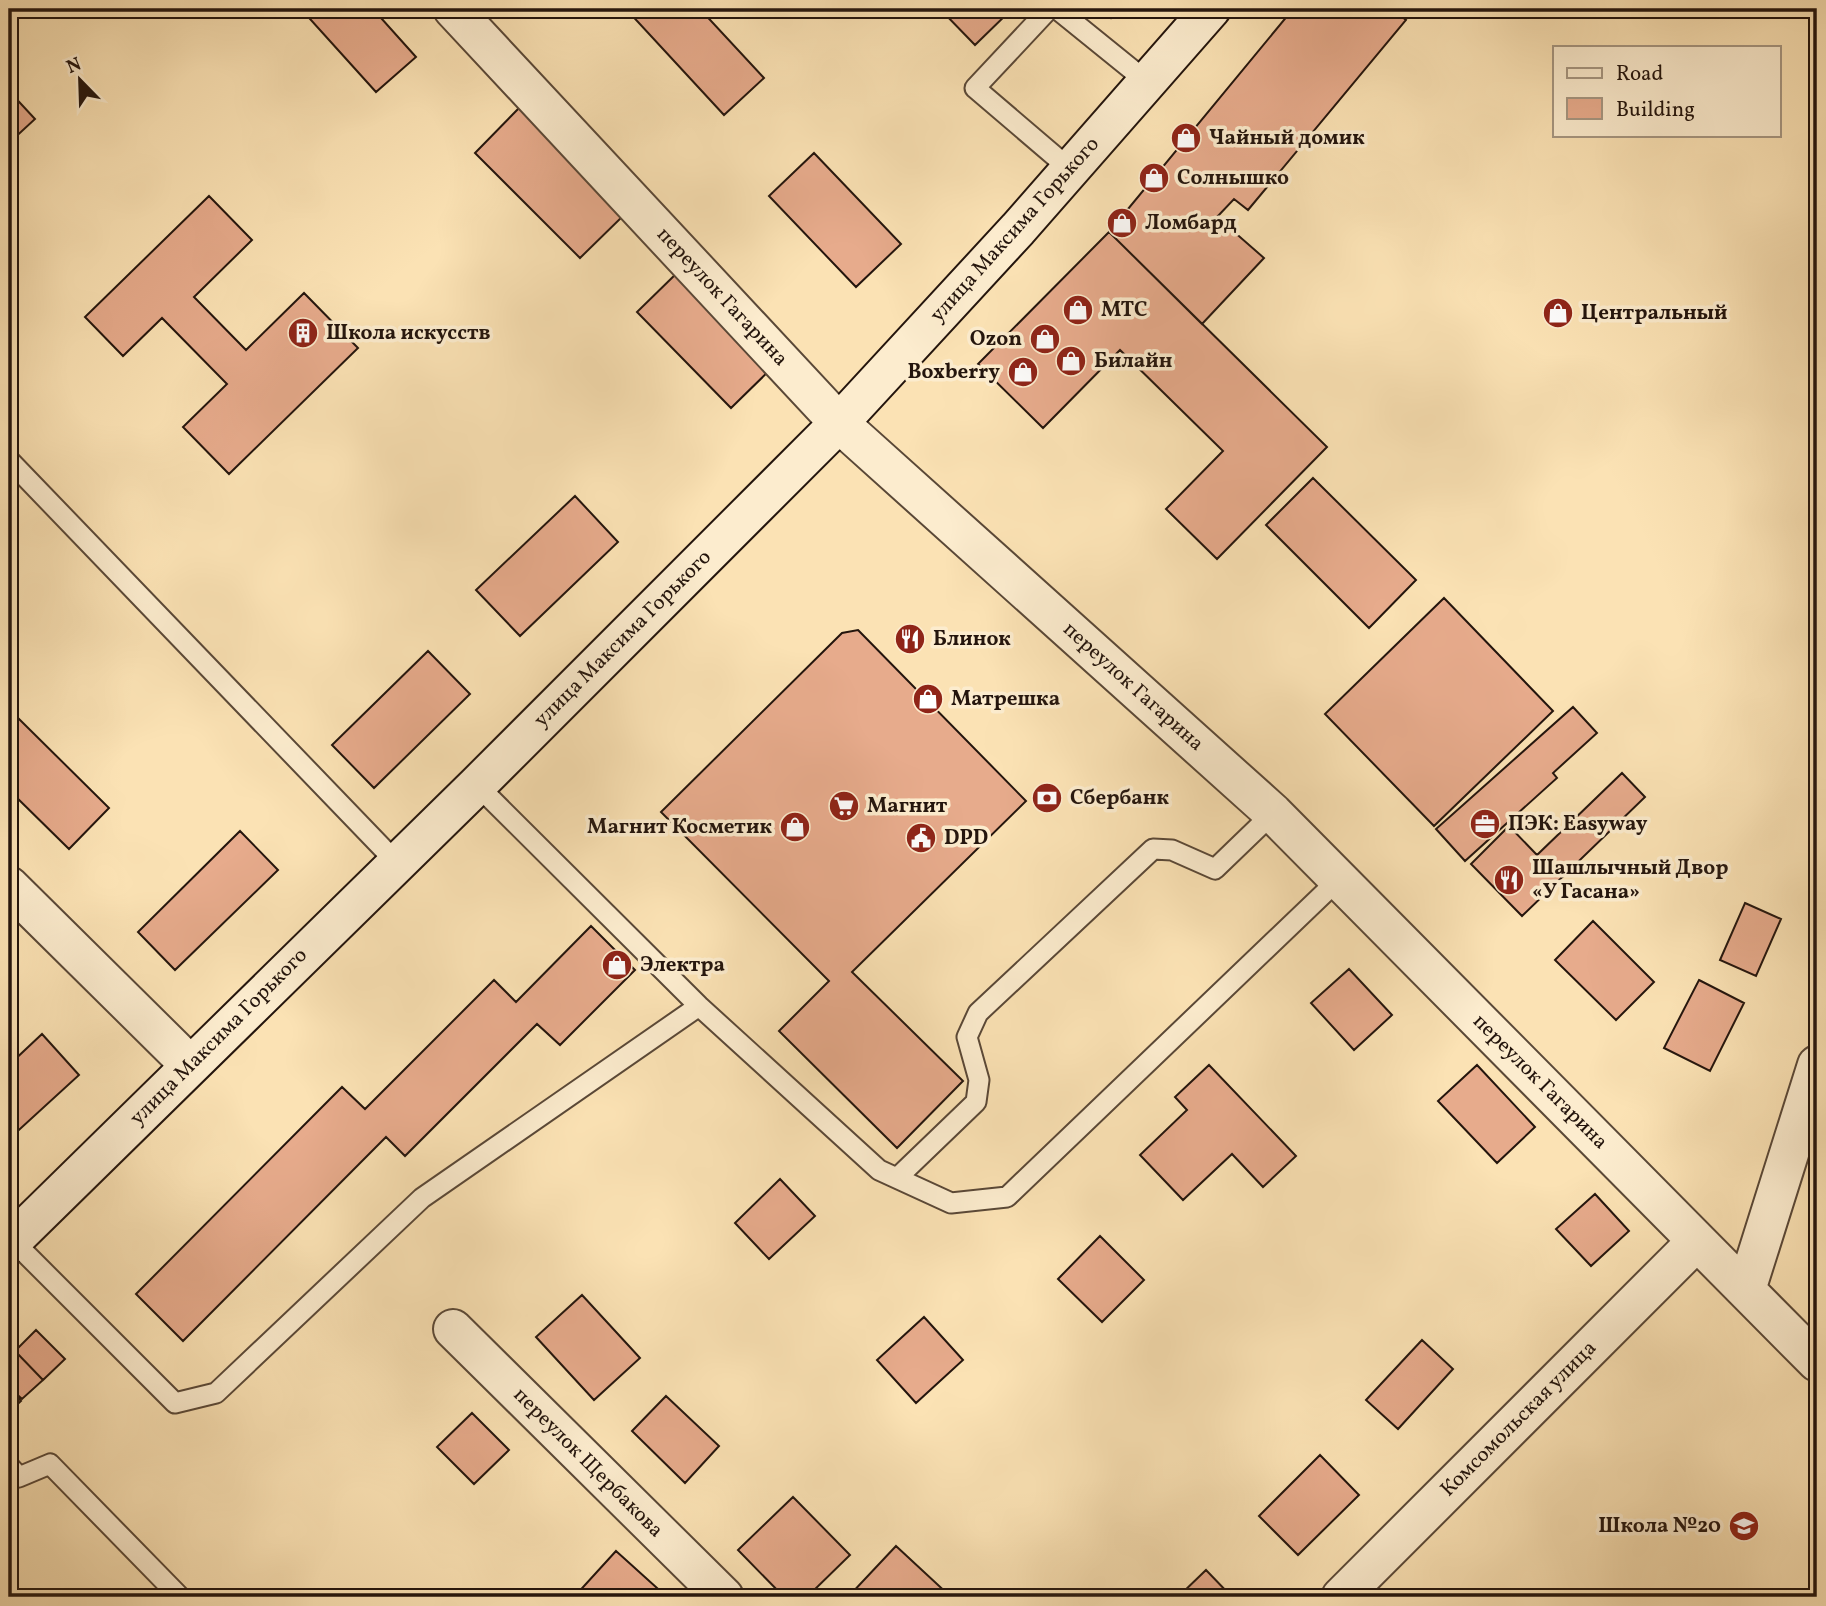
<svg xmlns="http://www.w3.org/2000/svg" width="1826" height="1606" viewBox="0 0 1826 1606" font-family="Vollkorn,serif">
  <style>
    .building { fill: #e7ab8c; stroke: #24150d; stroke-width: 2 }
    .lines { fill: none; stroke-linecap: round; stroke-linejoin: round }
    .lane-casing { stroke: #5a4837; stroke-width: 23 }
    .street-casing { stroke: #5a4837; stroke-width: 42 }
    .secondary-casing { stroke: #24150d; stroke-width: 42 }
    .lane { stroke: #fcecce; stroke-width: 19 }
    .street { stroke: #fcecce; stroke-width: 38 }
    .secondary { stroke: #fcecce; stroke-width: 38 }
    .labels { text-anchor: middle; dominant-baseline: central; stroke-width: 7; stroke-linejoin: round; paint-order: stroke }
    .poi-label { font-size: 21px; font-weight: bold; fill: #24150d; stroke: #fcecce; text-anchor: start }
    .street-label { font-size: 21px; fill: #24150d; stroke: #fcecce }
  </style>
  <rect width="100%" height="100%" fill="#fbe2b4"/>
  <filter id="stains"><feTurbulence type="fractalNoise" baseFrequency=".00286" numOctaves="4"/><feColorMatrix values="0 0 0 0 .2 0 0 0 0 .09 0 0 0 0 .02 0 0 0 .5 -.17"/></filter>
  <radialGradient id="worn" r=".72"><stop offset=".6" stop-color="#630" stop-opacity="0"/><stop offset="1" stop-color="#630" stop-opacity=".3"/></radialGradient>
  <!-- building -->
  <path class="building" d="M 301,9 L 373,9 L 416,57 L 376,92 Z
    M 626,9 L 700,9 L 764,78 L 724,115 Z
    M 940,9 L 1012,9 L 975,45 Z
    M 1101,9 L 1120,9 L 1111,18 Z
    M 1293,9 L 1392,9 L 1406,20 L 1248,210 L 1234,199 L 1217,217 L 1264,258 L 1202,324 L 1109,232 Z
    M 9,91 L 35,119 L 9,143 Z
    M 520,107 L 626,213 L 580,258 L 475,153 Z
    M 814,153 L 901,244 L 856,287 L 769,196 Z
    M 209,196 L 252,240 L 194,297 L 246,350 L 304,293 L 358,348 L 229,474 L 183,427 L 227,384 L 162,318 L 123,356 L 85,317 Z
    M 1109,232 L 1327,447 L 1217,559 L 1166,509 L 1223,451 L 1120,350 L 1043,428 L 978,364 Z
    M 680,270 L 774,366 L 731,408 L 637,312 Z
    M 1313,478 L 1416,580 L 1369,628 L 1266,525 Z
    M 575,496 L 618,542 L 520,636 L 476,590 Z
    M 1444,598 L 1553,711 L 1434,826 L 1325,714 Z
    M 858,630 L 1026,801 L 852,972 L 963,1081 L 897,1148 L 779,1031 L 829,981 L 661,812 L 842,633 Z
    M 428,651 L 470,694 L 374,788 L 332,745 Z
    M 1573,707 L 1597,733 L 1553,773 L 1557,778 L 1465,861 L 1436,829 Z
    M 16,716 L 109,808 L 69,849 L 9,790 L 9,723 Z
    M 1622,773 L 1645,797 L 1522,916 L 1471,864 L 1509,826 L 1537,855 Z
    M 240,831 L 278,870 L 175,970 L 138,932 Z
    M 1745,903 L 1781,919 L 1756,976 L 1720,960 Z
    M 1593,921 L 1654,982 L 1616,1020 L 1555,960 Z
    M 591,926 L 635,970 L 560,1045 L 537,1024 L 405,1156 L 386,1137 L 183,1341 L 136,1294 L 342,1087 L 365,1109 L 494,980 L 516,1002 Z
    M 1349,969 L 1392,1015 L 1354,1050 L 1311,1003 Z
    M 1699,980 L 1744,1003 L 1710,1071 L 1664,1048 Z
    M 42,1034 L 79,1075 L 9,1139 L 9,1065 Z
    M 1209,1065 L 1296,1156 L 1263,1187 L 1232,1154 L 1183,1200 L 1140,1155 L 1187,1110 L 1175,1097 Z
    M 1477,1065 L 1535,1127 L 1497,1163 L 1438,1101 Z
    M 780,1179 L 815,1216 L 769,1259 L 735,1223 Z
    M 1595,1194 L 1629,1231 L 1591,1266 L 1556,1229 Z
    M 1100,1236 L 1144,1280 L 1102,1322 L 1058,1279 Z
    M 582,1295 L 640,1358 L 594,1400 L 536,1337 Z
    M 924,1317 L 963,1360 L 916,1403 L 877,1360 Z
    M 36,1330 L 65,1359 L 43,1380 L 15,1351 Z
    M 1422,1340 L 1453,1369 L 1398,1429 L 1366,1400 Z
    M 15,1351 L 43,1380 L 22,1399 L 9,1387 L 9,1356 Z
    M 9,1388 L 21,1401 L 9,1412 Z
    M 666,1396 L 719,1446 L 685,1483 L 632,1431 Z
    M 472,1413 L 509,1450 L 474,1484 L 437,1447 Z
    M 1320,1455 L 1359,1495 L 1298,1555 L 1259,1516 Z
    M 793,1497 L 850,1555 L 807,1597 L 784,1597 L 738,1550 Z
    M 896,1546 L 951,1597 L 848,1597 Z
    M 616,1551 L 667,1597 L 574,1597 Z
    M 1206,1570 L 1232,1597 L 1178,1597 Z"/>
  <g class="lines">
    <!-- lane casing -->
    <g class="lane-casing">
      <path id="lane" d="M 1049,9 L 975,88 L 1071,170
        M 1057,9 L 1146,81
        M 9,460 L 396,862
        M 477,785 L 699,1006 L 879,1170 L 951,1203 L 1007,1197 L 1339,879
        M 897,1178 L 976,1102 L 979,1080 L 967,1037 L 978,1013 L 1153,849 L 1172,850 L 1215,869 L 1273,813
        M 12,1240 L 175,1403 L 216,1393 L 422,1198 L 699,1006
        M 9,1466 L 19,1477 L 50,1464 L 180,1597"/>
    </g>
    <!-- street casing -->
    <g class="street-casing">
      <path id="street" d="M 453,9 L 839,423 L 1273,813 L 1817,1362
        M 9,886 L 190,1065
        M 1746,1290 L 1817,1065
        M 453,1329 L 724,1597
        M 1341,1597 L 1697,1241"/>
    </g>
    <!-- secondary casing -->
    <g class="secondary-casing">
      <path id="secondary" d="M 9,1244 L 477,785 L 839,423 L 1018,229 L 1211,9"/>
    </g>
    <!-- lane -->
    <use href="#lane" class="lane"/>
    <!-- street -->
    <use href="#street" class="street"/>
    <!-- secondary -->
    <use href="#secondary" class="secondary"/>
  </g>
  <!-- icons -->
  <defs>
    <g id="shop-disc" transform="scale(1.575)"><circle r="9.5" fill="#8f2418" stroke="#fcecce"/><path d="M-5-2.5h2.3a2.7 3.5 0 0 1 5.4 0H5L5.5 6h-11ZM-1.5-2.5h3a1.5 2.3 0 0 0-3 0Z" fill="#fff"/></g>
    <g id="building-disc" transform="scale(1.575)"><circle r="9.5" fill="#8f2418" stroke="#fcecce"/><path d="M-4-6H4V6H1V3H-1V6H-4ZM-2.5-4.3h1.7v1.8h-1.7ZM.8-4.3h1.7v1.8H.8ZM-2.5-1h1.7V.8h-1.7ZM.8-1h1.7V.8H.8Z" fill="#fff"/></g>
    <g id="restaurant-disc" transform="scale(1.575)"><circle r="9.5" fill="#8f2418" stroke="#fcecce"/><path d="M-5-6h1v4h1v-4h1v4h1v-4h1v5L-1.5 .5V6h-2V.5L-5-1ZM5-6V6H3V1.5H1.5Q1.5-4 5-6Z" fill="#fff"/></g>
    <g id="bank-disc" transform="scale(1.575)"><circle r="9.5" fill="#8f2418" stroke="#fcecce"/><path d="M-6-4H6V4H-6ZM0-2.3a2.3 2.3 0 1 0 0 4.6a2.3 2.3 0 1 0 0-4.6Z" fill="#fff"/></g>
    <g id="supermarket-disc" transform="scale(1.575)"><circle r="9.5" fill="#8f2418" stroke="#fcecce"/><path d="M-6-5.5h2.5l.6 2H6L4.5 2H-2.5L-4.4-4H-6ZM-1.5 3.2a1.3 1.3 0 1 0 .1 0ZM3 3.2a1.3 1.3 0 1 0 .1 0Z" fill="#fff"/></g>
    <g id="office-disc" transform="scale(1.575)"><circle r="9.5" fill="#8f2418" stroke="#fcecce"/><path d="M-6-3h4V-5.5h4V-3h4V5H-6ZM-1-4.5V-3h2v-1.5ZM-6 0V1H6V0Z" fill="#fff"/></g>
    <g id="civic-disc" transform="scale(1.575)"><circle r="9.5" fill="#8f2418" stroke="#fcecce"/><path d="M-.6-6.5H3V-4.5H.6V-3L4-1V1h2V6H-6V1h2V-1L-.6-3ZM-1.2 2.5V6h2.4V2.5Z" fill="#fff"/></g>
    <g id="school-disc" transform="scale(1.575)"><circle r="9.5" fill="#8f2418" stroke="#fcecce"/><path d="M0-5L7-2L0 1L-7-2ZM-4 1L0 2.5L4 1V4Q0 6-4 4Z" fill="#fff"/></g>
  </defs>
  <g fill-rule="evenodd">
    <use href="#shop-disc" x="1186" y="138"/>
    <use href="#shop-disc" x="1154" y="178"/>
    <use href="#shop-disc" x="1122" y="223"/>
    <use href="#shop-disc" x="1078" y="310"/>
    <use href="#shop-disc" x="1558" y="313"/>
    <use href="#building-disc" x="303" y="333"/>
    <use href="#shop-disc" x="1045" y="339"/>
    <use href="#shop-disc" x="1071" y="361"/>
    <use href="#shop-disc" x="1023" y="372"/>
    <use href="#restaurant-disc" x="910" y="639"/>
    <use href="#shop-disc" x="928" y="699"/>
    <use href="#bank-disc" x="1047" y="798"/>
    <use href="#supermarket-disc" x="844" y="806"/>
    <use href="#office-disc" x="1485" y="824"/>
    <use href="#shop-disc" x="795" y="827"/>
    <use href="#civic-disc" x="921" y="838"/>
    <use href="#restaurant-disc" x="1509" y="880"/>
    <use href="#shop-disc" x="617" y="965"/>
    <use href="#school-disc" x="1744" y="1526"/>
  </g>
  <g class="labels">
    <!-- poi labels -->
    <g class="poi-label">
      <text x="1209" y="138">Чайный домик</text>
      <text x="1177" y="178">Солнышко</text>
      <text x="1145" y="223">Ломбард</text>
      <text x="1101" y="310">МТС</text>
      <text x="1581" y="313">Центральный</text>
      <text x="326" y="333">Школа искусств</text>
      <text x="1022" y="339" text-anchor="end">Ozon</text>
      <text x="1094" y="361">Билайн</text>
      <text x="1000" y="372" text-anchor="end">Boxberry</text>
      <text x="933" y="639">Блинок</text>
      <text x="951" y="699">Матрешка</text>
      <text x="1070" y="798">Сбербанк</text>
      <text x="867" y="806">Магнит</text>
      <text x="1508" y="824">ПЭК: Easyway</text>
      <text x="772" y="827" text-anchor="end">Магнит Косметик</text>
      <text x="944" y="838">DPD</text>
      <text x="1532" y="868">Шашлычный Двор<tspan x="1532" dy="24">«У Гасана»</tspan></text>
      <text x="640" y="965">Электра</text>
      <text x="1721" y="1526" text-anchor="end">Школа №20</text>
    </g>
    <!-- street labels -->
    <g class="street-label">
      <text transform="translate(1015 230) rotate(-48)">улица Максима Горького</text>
      <text transform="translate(722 297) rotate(47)">переулок Гагарина</text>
      <text transform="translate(623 639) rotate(-45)">улица Максима Горького</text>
      <text transform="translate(1133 687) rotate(42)">переулок Гагарина</text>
      <text transform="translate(219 1037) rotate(-45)">улица Максима Горького</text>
      <text transform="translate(1540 1082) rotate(45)">переулок Гагарина</text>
      <text transform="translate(1519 1419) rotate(-45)">Комсомольская улица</text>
      <text transform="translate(588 1463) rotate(45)">переулок Щербакова</text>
    </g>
  </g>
  <!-- margin -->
  <rect width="1826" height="1606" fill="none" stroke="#fbe2b4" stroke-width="35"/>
  <rect x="10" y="10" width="1805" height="1585" fill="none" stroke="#24150d" stroke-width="3.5"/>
  <rect x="18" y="18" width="1791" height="1571" fill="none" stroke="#24150d" stroke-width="2"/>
  <!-- legend -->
  <rect x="1553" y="46" width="228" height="91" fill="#fcecce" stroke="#a69681" stroke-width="2"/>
  <rect x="1567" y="68" width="35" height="10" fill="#fcecce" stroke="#a69681" stroke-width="2"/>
  <text x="1616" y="80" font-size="21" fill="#24150d">Road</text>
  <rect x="1567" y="98" width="35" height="21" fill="#e7ab8c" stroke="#a69681" stroke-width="2"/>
  <text x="1616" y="116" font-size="21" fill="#24150d">Building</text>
  <!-- north arrow -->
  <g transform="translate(80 80) rotate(337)" stroke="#fcecce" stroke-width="5" paint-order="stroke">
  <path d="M0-5L12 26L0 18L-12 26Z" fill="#24150d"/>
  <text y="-10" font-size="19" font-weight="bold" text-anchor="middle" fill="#24150d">N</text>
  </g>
  <rect width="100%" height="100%" filter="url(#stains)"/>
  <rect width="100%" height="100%" fill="url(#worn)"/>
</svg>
